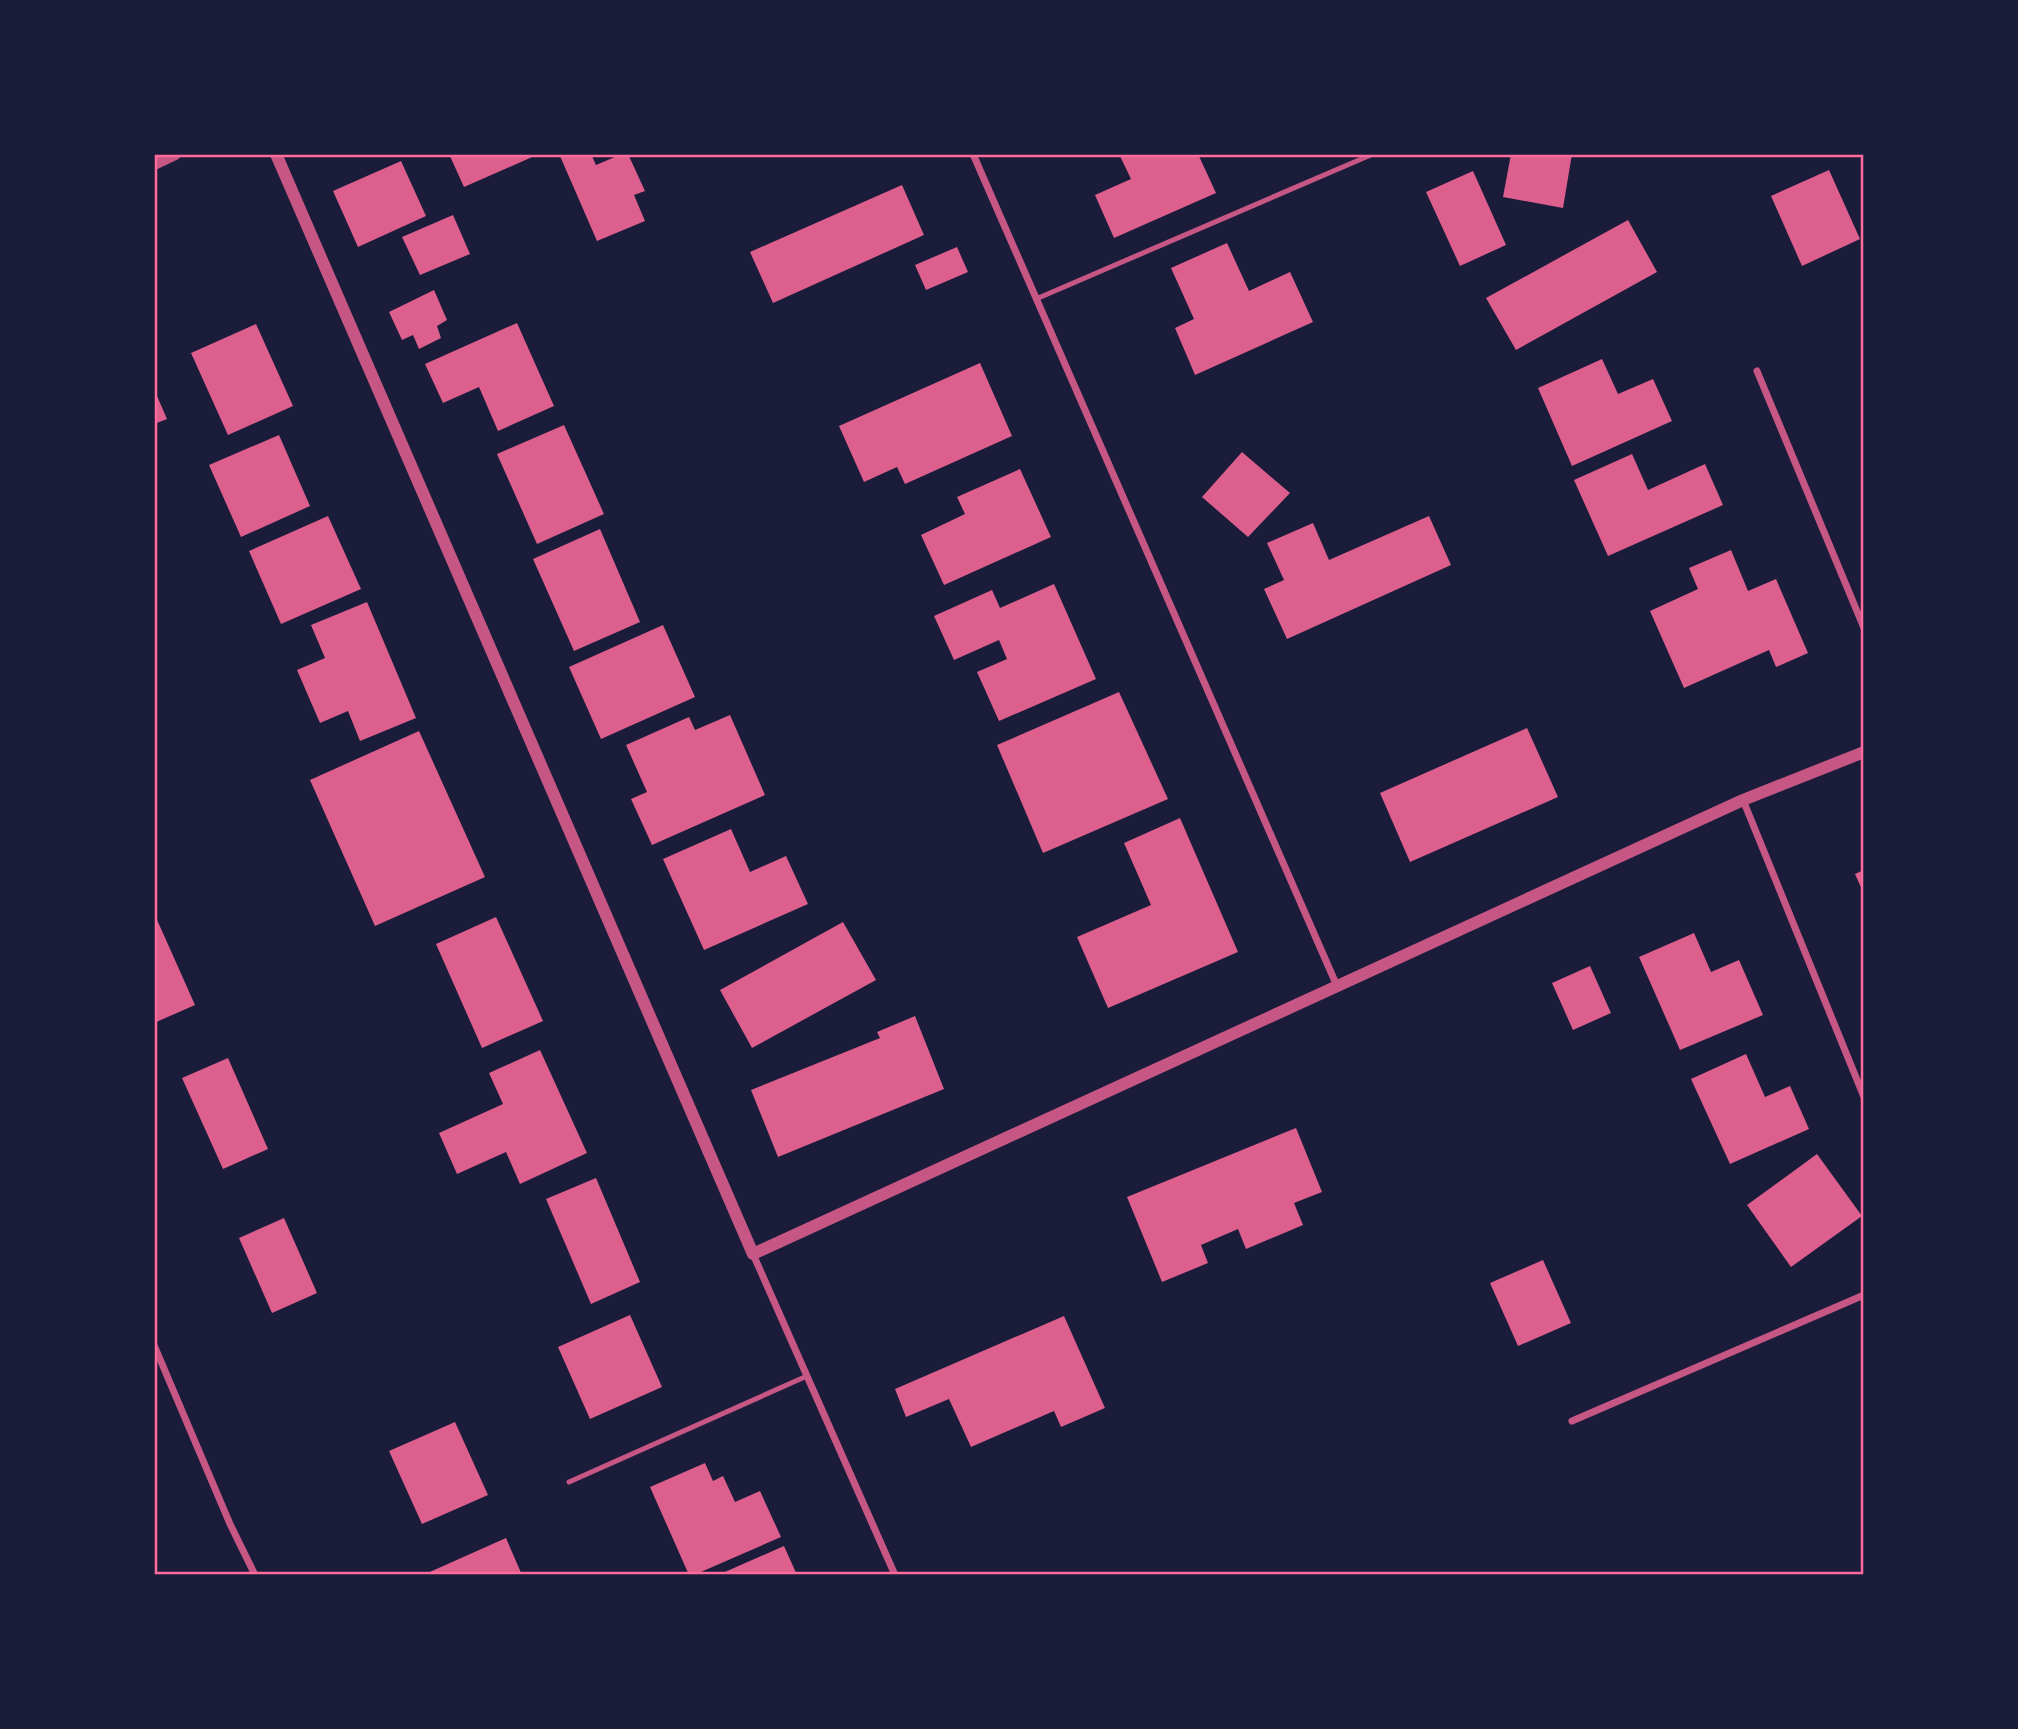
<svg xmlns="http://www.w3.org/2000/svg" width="2018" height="1729" viewBox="0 0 2018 1729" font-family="Georgia,serif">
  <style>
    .building { fill: #dd5f8e }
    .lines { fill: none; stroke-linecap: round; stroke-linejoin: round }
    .service { stroke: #c65784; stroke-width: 5 }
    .minor { stroke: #c65784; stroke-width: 7 }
    .tertiary { stroke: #c65784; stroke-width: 12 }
    .neatline { fill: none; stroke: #ff6b9d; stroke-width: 2.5 }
  </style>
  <rect width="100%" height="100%" fill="#1b1b3a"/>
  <!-- building -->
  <path class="building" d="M 449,154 L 539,154 L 464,187 Z
    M 566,154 L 591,154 L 596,165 L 622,154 L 628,154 L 645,191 L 634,195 L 645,221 L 597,241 L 560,156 Z
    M 1119,154 L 1198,154 L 1216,193 L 1114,238 L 1095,195 L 1131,179 Z
    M 1511,154 L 1572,154 L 1563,208 L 1503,197 Z
    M 401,161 L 426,216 L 358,247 L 333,191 Z
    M 1829,170 L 1860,239 L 1802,266 L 1771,196 Z
    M 1473,171 L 1506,245 L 1460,266 L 1426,192 Z
    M 902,185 L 924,235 L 773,303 L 750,252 Z
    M 453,215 L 470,254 L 420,275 L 402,237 Z
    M 1628,220 L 1657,272 L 1516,350 L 1486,298 Z
    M 1227,243 L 1249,291 L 1290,272 L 1313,322 L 1195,375 L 1175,328 L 1194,319 L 1171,268 Z
    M 957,247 L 968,272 L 926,290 L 915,265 Z
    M 434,290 L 447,320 L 437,326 L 441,338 L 419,349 L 413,335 L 402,340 L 389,312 Z
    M 517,323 L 554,406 L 498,431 L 479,387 L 443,403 L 425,364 Z
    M 256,324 L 293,406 L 228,435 L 191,353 Z
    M 1602,359 L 1618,394 L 1653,379 L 1672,421 L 1572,466 L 1538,388 Z
    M 980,363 L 1012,436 L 905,484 L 897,467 L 864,482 L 839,426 Z
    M 154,389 L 167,419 L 154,424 Z
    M 564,425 L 604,514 L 537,544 L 497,454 Z
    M 279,435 L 310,506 L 241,537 L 209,465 Z
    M 1242,452 L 1290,493 L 1248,537 L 1202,497 Z
    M 1632,454 L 1648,490 L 1705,464 L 1723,505 L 1608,556 L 1574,480 Z
    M 1020,469 L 1051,537 L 944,585 L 921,535 L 965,514 L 957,497 Z
    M 328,516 L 361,589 L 281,624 L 249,551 Z
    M 1429,516 L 1451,565 L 1287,639 L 1264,589 L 1284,580 L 1267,543 L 1313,523 L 1329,560 Z
    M 600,529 L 640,622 L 574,651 L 533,559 Z
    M 1731,550 L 1748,591 L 1776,579 L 1808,653 L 1776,667 L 1769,650 L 1684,688 L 1650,611 L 1698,589 L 1689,568 Z
    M 1054,584 L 1096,679 L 999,721 L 977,672 L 1007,659 L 999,640 L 954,660 L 934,616 L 992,590 L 1000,608 Z
    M 367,602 L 416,718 L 360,741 L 348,711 L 320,723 L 297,670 L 325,658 L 311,625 Z
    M 663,625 L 695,697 L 601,739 L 569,667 Z
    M 1119,692 L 1168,799 L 1043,853 L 997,745 Z
    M 730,715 L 765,795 L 652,845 L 631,799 L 647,792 L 626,745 L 689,717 L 695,730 Z
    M 1527,728 L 1558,797 L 1410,862 L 1380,793 Z
    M 419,731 L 485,877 L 375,926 L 310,780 Z
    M 1180,818 L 1238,952 L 1108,1008 L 1077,937 L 1151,905 L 1124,843 Z
    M 731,829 L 750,872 L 786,856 L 808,904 L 704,950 L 663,859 Z
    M 1864,870 L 1864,894 L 1855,874 Z
    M 154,913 L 195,1005 L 154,1023 Z
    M 496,917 L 543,1021 L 482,1048 L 436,944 Z
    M 843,922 L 876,980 L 752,1048 L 720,990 Z
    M 1694,933 L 1711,972 L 1739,960 L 1763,1015 L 1680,1050 L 1639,957 Z
    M 1590,966 L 1611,1013 L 1573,1030 L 1552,983 Z
    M 915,1016 L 944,1089 L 778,1157 L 751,1090 L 880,1038 L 877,1032 Z
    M 540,1050 L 587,1153 L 520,1184 L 506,1152 L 457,1174 L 439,1133 L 503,1104 L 489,1073 Z
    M 1746,1054 L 1765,1097 L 1790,1086 L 1809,1129 L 1730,1164 L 1691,1079 Z
    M 228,1058 L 268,1149 L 223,1169 L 182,1078 Z
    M 1296,1128 L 1322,1192 L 1294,1203 L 1303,1225 L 1246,1249 L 1238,1229 L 1201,1245 L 1208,1263 L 1162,1282 L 1127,1197 Z
    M 1817,1154 L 1862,1216 L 1791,1267 L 1747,1205 Z
    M 596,1178 L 640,1282 L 591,1304 L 546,1199 Z
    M 284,1218 L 317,1293 L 272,1313 L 239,1238 Z
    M 1543,1260 L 1571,1323 L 1518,1346 L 1490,1283 Z
    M 630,1315 L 662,1387 L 590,1419 L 558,1347 Z
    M 1064,1316 L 1105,1408 L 1061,1427 L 1054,1411 L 971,1447 L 949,1399 L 906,1417 L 895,1389 Z
    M 455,1422 L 488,1495 L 422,1524 L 389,1451 Z
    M 705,1463 L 713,1481 L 723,1476 L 735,1502 L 760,1491 L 781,1537 L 694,1575 L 689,1575 L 650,1487 Z
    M 506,1538 L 522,1575 L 423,1575 Z
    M 784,1546 L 797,1575 L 718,1575 Z"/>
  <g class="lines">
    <!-- service -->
    <path class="service" d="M 1036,299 L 1373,154
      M 569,1482 L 807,1376"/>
    <!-- minor -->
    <path class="minor" d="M 973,154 L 1337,986
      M 1757,371 L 1864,628
      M 1743,800 L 1864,1097
      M 753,1254 L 895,1575
      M 154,1345 L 230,1524 L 255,1575
      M 1572,1421 L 1864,1295"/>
    <!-- tertiary -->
    <path class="tertiary" d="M 276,154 L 753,1254 L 1743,800 L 1864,752
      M 154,164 L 175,154"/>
  </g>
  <!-- border -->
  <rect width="2018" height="1729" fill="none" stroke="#1b1b3a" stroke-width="312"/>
  <rect x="156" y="156" width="1706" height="1417" class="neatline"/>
</svg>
